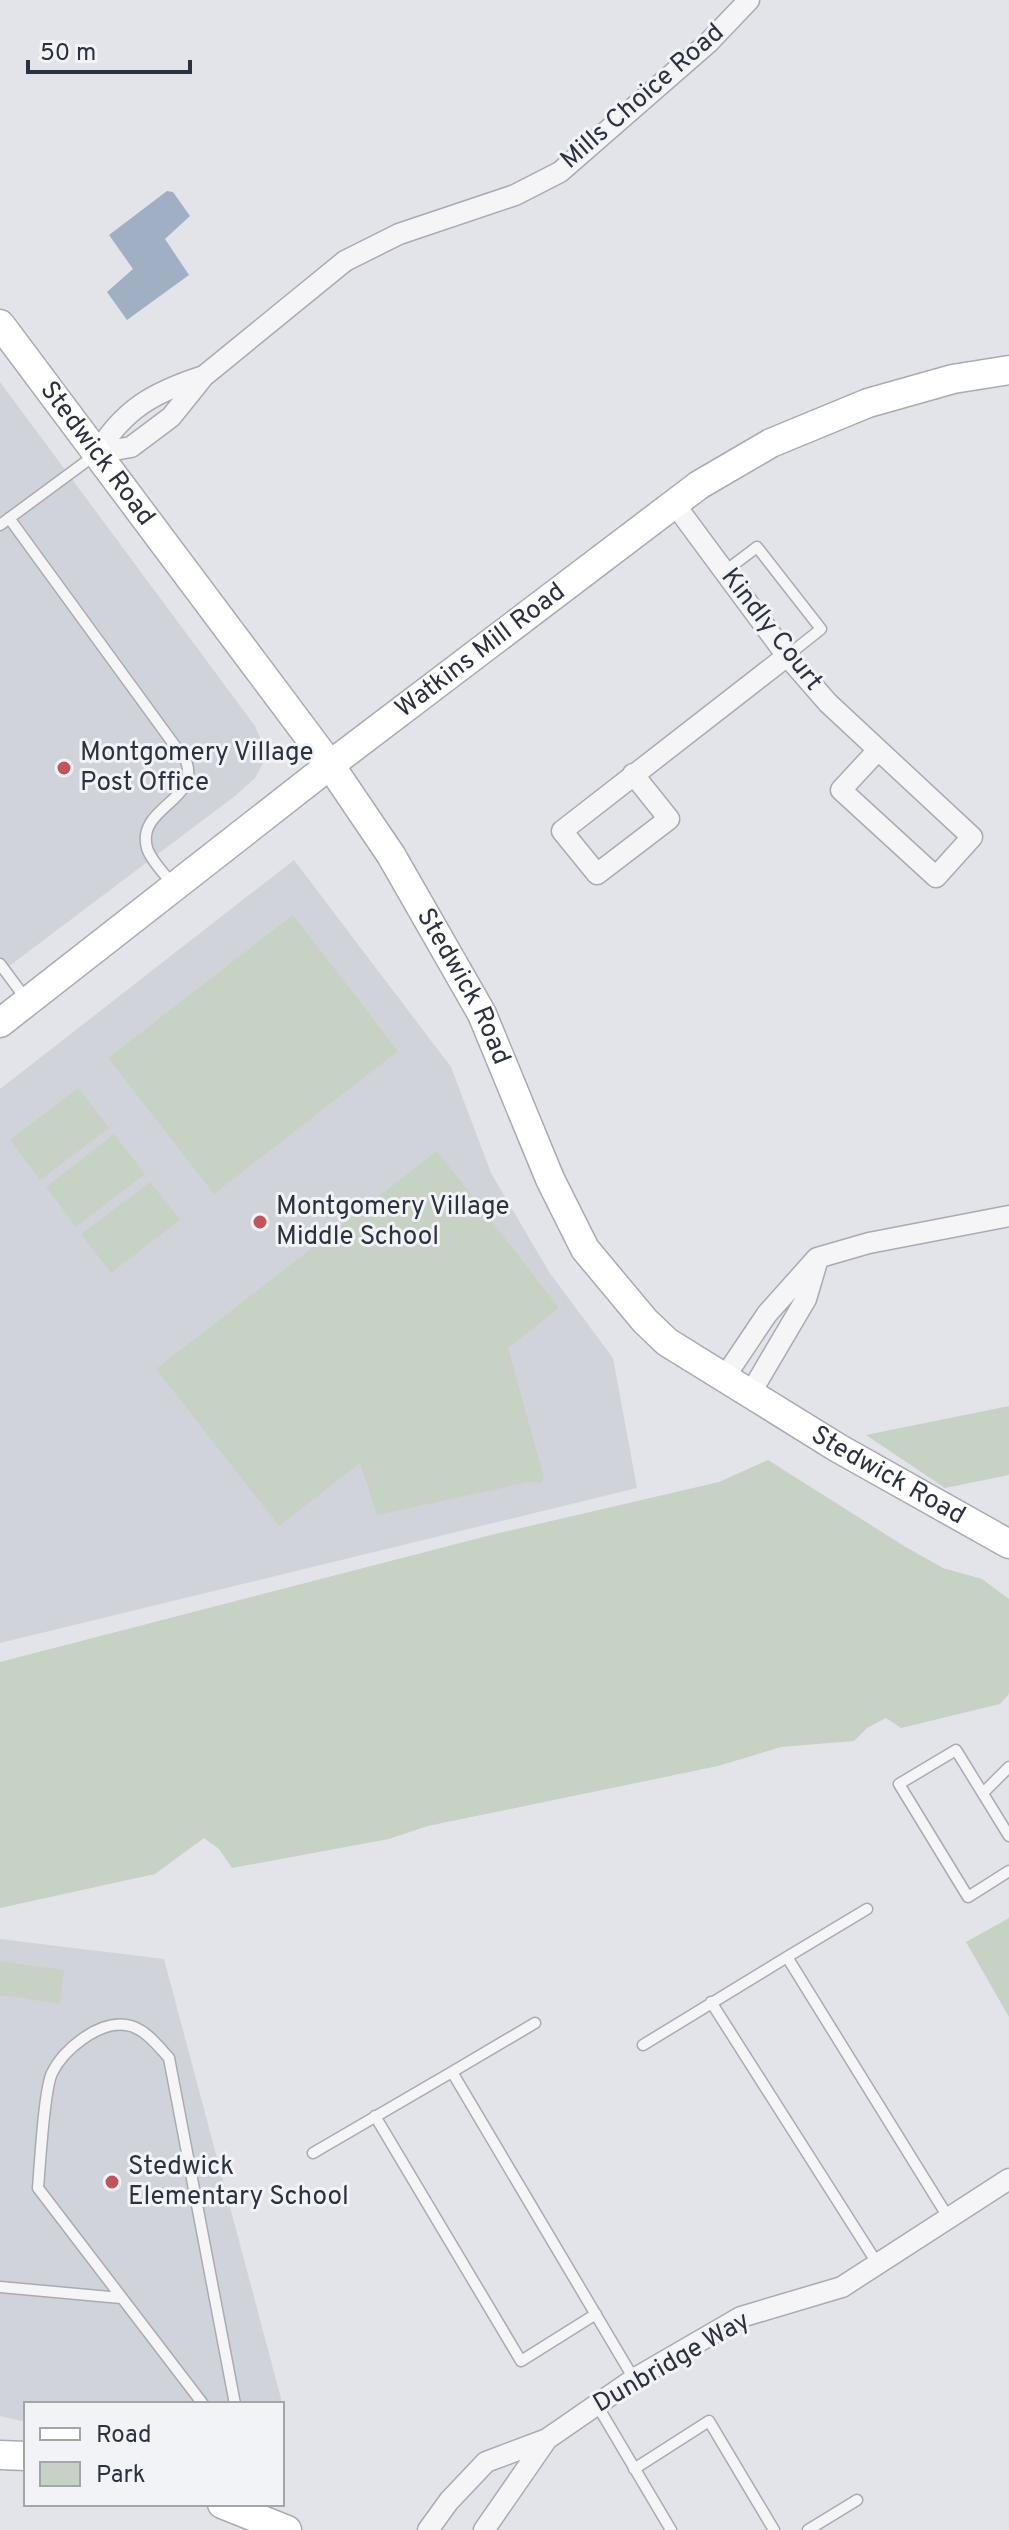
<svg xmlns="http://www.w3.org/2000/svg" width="1009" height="2530" viewBox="0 0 1009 2530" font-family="Overpass,sans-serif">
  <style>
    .built { fill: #d1d3db }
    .green { fill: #c6d2c4 }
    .water { fill: #a1afc5 }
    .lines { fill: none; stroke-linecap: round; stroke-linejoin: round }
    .lane-casing { stroke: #a8abb3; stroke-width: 13 }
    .street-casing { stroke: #a8abb3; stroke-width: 23 }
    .secondary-casing { stroke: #a8abb3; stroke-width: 31 }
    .lane { stroke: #f5f5f8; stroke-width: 10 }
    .street { stroke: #f5f5f8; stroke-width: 20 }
    .secondary { stroke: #fff; stroke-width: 28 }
    .poi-dot { fill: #c1555b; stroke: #f2f3f7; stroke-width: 3 }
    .labels { text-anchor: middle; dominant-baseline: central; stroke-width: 6; stroke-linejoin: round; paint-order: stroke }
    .street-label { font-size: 26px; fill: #2c313f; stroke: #f2f3f7 }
    .poi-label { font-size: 26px; fill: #2c313f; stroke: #f2f3f7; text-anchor: start }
  </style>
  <rect width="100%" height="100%" fill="#e2e4e9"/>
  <!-- built -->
  <path class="built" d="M 0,382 L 255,726 L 264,747 L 263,763 L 255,778 L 235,796 L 0,973 Z
    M 294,860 L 451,1067 L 491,1173 L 549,1272 L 613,1358 L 637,1488 L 0,1643 L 0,1089 Z
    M 0,1939 L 164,1959 L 283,2406 L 282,2409 L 282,2404 L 26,2404 L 26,2422 L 0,2416 Z"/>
  <!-- green -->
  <path class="green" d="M 293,915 L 398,1051 L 214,1194 L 108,1058 Z
    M 78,1088 L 109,1128 L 40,1180 L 10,1140 Z
    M 114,1134 L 145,1174 L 76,1227 L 46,1187 Z
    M 437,1151 L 559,1308 L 508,1348 L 544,1478 L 541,1483 L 529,1482 L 377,1515 L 360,1463 L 279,1526 L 156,1369 Z
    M 150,1182 L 180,1220 L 111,1273 L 81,1234 Z
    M 1009,1406 L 1009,1475 L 945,1488 L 866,1435 Z
    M 768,1460 L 904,1546 L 943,1568 L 982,1579 L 1009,1599 L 1009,1694 L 1000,1704 L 901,1728 L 886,1718 L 867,1728 L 854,1741 L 781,1747 L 718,1766 L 428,1826 L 389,1839 L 232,1868 L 219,1849 L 204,1838 L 155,1874 L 0,1908 L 0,1662 L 491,1535 L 719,1482 Z
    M 1009,1918 L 1009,2017 L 966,1942 Z
    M 0,1961 L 64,1970 L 60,2004 L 0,1995 Z"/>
  <!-- water -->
  <path class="water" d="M 167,191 L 173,192 L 190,216 L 165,239 L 189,275 L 127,320 L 107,292 L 133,269 L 109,235 Z"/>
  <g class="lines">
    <!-- lane casing -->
    <g class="lane-casing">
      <path id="lane" d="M 9,518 L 186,761 C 201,801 136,807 147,848 C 151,861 165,874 173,885
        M 0,525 L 95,455
        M 724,572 L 757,547 L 821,629 L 787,656
        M 0,964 L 26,999
        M 983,1793 L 1009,1767
        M 1009,1836 L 956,1750 L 899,1784 L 968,1897 L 1009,1871
        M 787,1957 L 867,1909
        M 711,2002 L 877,2263
        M 643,2045 L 787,1957 L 948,2217
        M 452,2072 L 535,2023
        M 375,2116 L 521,2361 L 596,2314
        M 313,2153 L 452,2072 L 634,2379
        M 0,2287 L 121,2298
        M 203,2404 L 38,2188 C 40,2164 44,2090 52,2073 C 63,2050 98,2021 126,2025 C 144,2027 158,2046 169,2058 L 235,2404
        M 597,2405 L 671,2530
        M 634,2469 L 709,2421 L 774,2530
        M 808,2530 L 857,2500"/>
    </g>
    <!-- street casing -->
    <g class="street-casing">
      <path id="street" d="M 97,453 L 131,447 L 171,417 L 204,376 L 345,261 L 399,234 L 515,195 L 560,172 L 708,43 L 749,0
        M 97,453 C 124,409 154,392 204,376
        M 673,502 L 787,656 L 828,703 L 972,837 L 936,877 L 841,790 L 878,750
        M 633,774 L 669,819 L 597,874 L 562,831 L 787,656
        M 724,1378 L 767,1314 L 817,1258 L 869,1243 L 1009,1216
        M 750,1394 L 806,1299 L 817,1262
        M 428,2530 L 449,2501 L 486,2462 L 547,2439 L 634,2379 L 741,2317 L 842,2287 L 1009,2179
        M 484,2530 L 547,2439"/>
    </g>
    <!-- secondary casing -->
    <g class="secondary-casing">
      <g id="secondary">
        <path id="s1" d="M 0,324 L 330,765 L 391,855 L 482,1014 L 550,1179 L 585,1249 L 645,1321 L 667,1342 L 838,1448 L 1009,1544"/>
        <path id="s2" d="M 0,1023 L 330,765 L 699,485 L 771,443 L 868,403 L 953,379 L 1009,370"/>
        <path d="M 0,2455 L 26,2456"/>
        <path d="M 222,2504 L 287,2530"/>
      </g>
    </g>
    <!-- lane -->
    <use href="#lane" class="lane"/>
    <!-- street -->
    <use href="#street" class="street"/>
    <!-- secondary -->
    <use href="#secondary" class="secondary"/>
  </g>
  <!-- markers -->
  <g class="poi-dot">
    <circle cx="64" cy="768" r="8"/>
    <circle cx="260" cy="1222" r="8"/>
    <circle cx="112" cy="2182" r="8"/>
  </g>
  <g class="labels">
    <!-- street labels -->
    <g class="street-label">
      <text transform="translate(643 97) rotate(-41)">Mills Choice Road</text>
      <text stroke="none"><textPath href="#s1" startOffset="162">Stedwick Road</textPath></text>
      <text transform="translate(771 630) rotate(52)">Kindly Court</text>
      <text stroke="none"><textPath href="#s2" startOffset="608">Watkins Mill Road</textPath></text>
      <text stroke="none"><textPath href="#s1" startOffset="810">Stedwick Road</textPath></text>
      <text stroke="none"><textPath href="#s1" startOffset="1482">Stedwick Road</textPath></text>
      <text transform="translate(672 2363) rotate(-30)">Dunbridge Way</text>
    </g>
    <!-- poi labels -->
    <g class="poi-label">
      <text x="80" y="753">Montgomery Village<tspan x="80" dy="30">Post Office</tspan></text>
      <text x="276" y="1207">Montgomery Village<tspan x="276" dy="30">Middle School</tspan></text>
      <text x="128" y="2167">Stedwick<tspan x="128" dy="30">Elementary School</tspan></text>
    </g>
  </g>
  <!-- legend -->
  <rect x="24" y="2402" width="260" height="104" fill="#f2f3f7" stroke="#a3a5ad" stroke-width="2"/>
  <rect x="40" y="2428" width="40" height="12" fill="#ffffff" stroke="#a3a5ad" stroke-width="2"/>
  <text x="96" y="2442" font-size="24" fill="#2c313f">Road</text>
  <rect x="40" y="2462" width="40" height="24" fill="#c6d2c4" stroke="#a3a5ad" stroke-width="2"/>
  <text x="96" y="2482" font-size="24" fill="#2c313f">Park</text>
  <!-- scale -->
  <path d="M28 60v12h162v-12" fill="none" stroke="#2c313f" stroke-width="4"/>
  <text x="40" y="60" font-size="24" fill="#2c313f" stroke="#f2f3f7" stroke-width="6" paint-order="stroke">50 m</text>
</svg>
